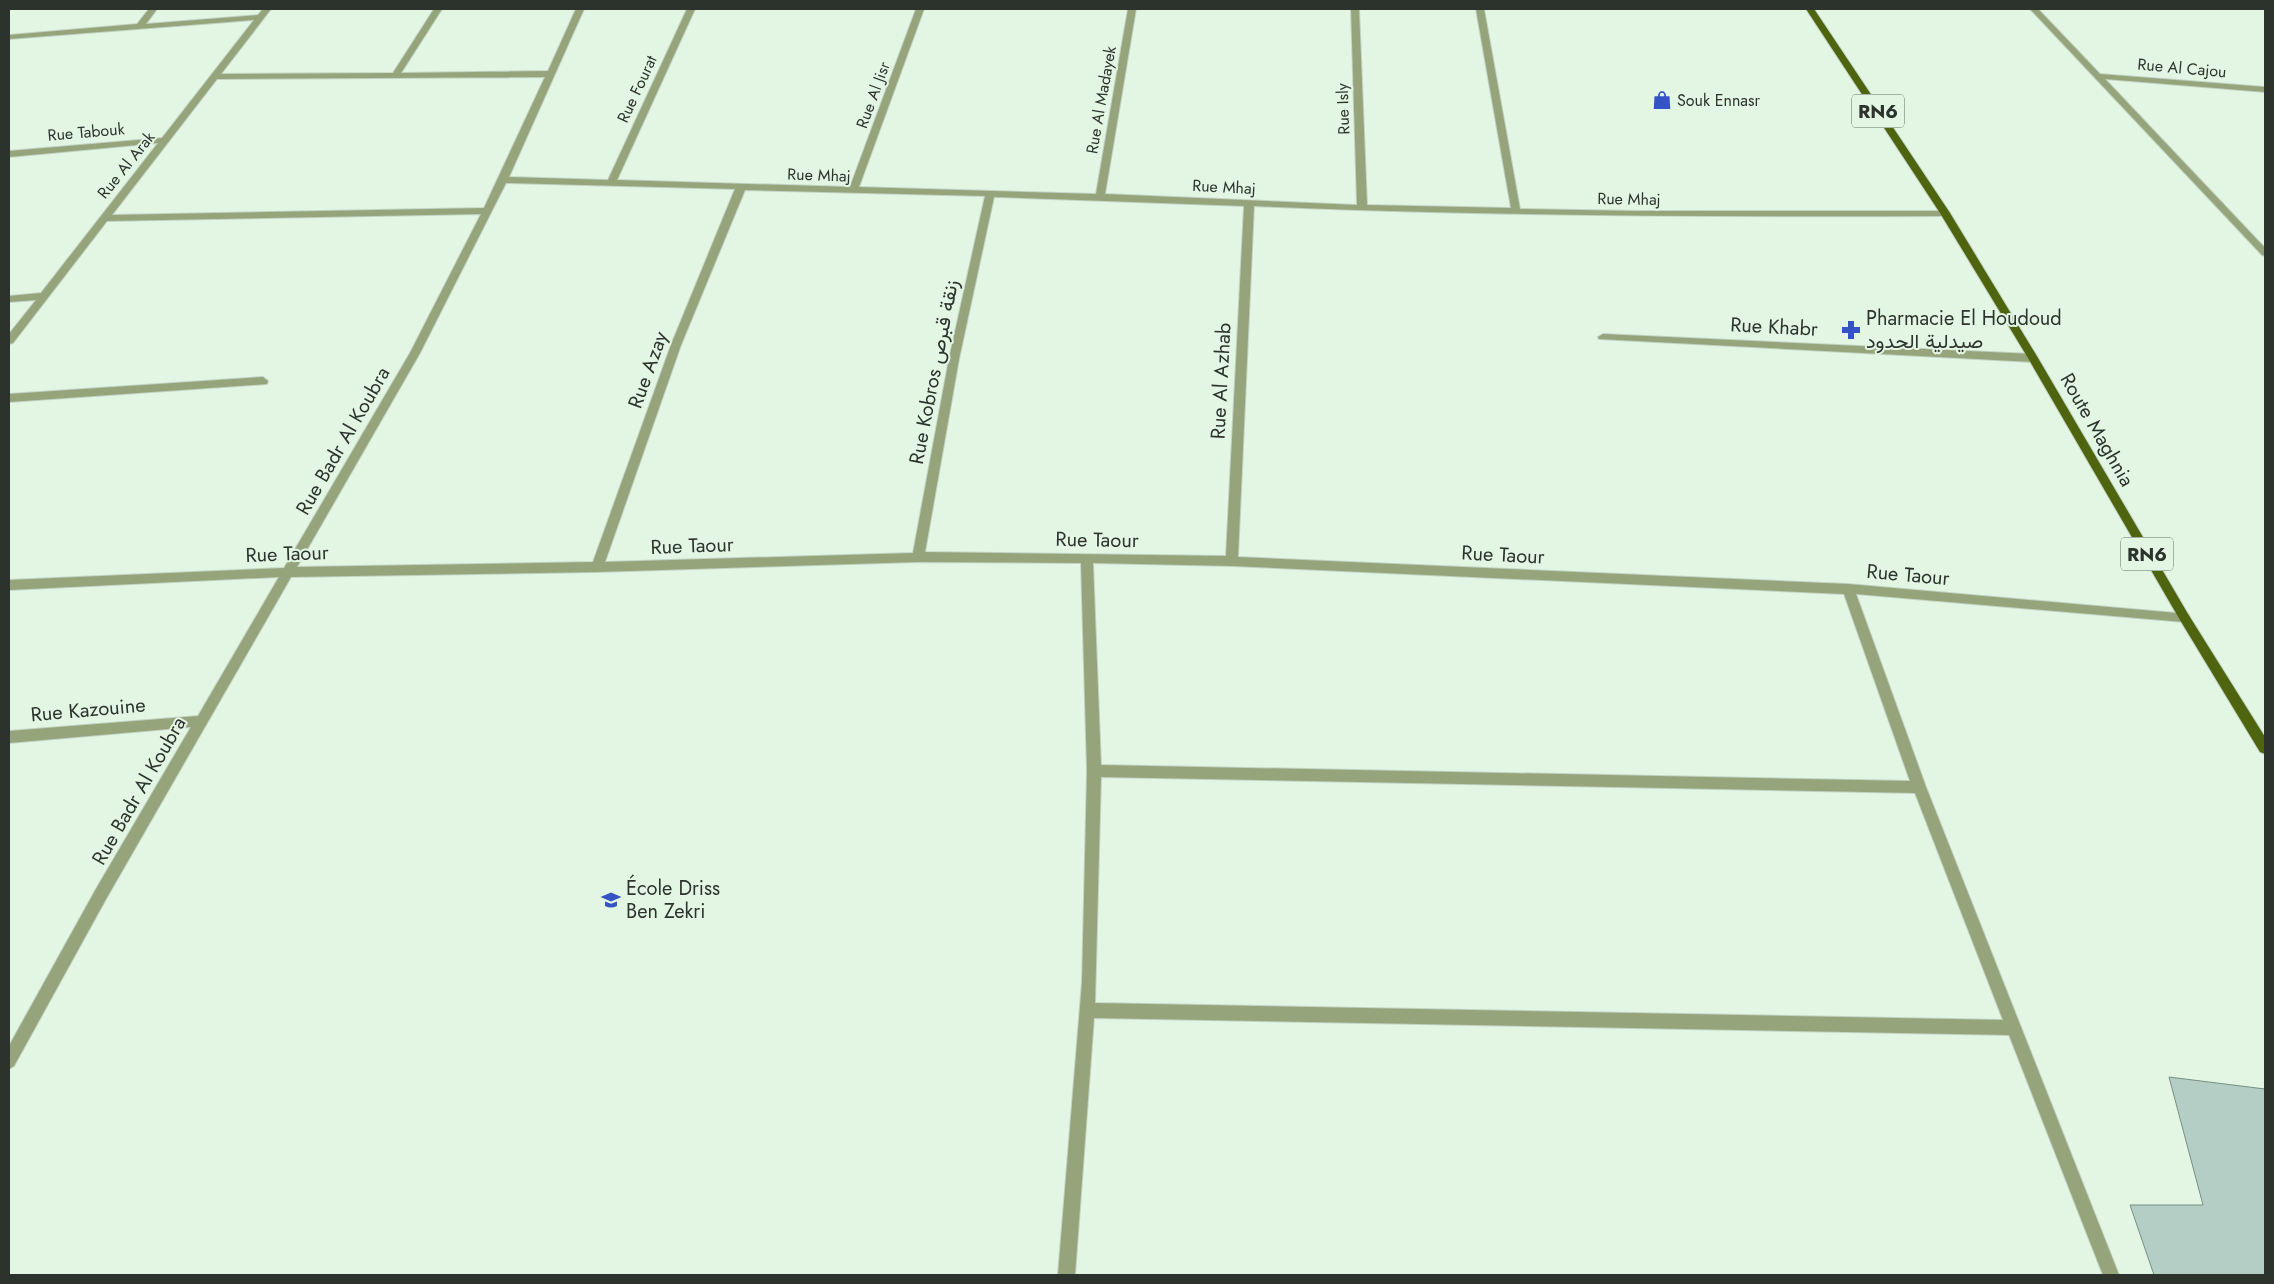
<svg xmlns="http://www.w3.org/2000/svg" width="2274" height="1284" viewBox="0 0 2274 1284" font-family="Jost,Vazirmatn,sans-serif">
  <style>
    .building { fill: #b4cec5; stroke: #779087 }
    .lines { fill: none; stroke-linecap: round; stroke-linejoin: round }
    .street-casing { stroke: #c2d3c3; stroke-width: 2 }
    .primary-casing { stroke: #c2d3c3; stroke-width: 2 }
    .street { fill: #96a47c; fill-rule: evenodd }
    .primary { fill: #4f640e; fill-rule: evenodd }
    .labels { text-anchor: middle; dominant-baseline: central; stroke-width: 4; stroke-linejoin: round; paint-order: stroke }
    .far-street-label { font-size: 16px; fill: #2c332c; stroke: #e3f6e4 }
    .far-poi-label { font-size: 16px; fill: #2c332c; stroke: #e3f6e4; text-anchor: start }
    .shield { fill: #e3f6e4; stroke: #636e63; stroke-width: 1 }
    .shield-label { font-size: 19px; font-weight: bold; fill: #2c332c }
    .poi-label { font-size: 20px; fill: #2c332c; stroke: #e3f6e4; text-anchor: start }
    .street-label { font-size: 20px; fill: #2c332c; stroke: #e3f6e4 }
  </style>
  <rect width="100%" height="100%" fill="#e3f6e4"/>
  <!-- building -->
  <path class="building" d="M 2169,1077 L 2265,1089 L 2265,1275 L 2154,1275 L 2130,1205 L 2203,1205 Z"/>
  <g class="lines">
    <!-- street casing -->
    <g class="street-casing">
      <path id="street" d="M 149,9 L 157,9 L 146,24 L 258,15 L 263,9 L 271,9 L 221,74 L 393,73 L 434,9 L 442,9 L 401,73 L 548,71 L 576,9 L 584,9 L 509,177 L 608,180 L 687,9 L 695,9 L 617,180 L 850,187 L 916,9 L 924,9 L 859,187 L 1096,194 L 1128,9 L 1136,9 L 1105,194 L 1357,205 L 1351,9 L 1359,9 L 1367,205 L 1511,208 L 1476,9 L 1484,9 L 1520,209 L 1636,211 L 1948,211 L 1950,213 L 1945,216 C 1714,217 1484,216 1254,206 L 1238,557 L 1848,584 L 2188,614 L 2190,617 L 2188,620 L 2184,622 L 1856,594 L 1926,787 L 2119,1275 L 2103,1275 L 2009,1035 L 1094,1018 L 1075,1275 L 1058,1275 L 1082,982 L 1087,771 L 1081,563 L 918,562 L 597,572 L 291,577 L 106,899 L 14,1066 L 9,1069 L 9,1046 L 96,889 L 191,727 L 9,743 L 9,731 L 198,716 L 279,577 L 9,590 L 9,580 L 284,568 L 410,353 L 481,214 L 107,221 L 13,343 L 9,344 L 9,334 L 36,300 L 9,302 L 9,296 L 41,293 L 158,143 L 9,157 L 9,151 L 162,138 L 254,20 L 9,39 L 9,35 L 137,24 ZM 545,77 L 484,208 L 112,215 L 217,79 ZM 506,183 L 735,189 L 671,345 L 593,562 L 297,567 L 420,353 ZM 745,190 L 985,196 L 949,359 L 913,553 L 605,562 L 681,345 ZM 994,197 L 1244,206 L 1226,556 L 925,552 L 959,359 ZM 1093,563 L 1232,566 L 1844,594 L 1910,781 L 1101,765 ZM 1101,777 L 1915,793 L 2003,1020 L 1095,1003 Z
        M 2030,9 L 2038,9 L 2100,74 L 2265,87 L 2265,92 L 2105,79 L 2265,248 L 2265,256 L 2262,255 Z
        M 1603,334 L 2033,354 L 2038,358 L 2033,362 L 1599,339 L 1598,337 Z
        M 263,377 L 268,381 L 267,384 L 9,402 L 9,394 Z"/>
    </g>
    <!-- primary casing -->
    <g class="primary-casing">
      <path id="primary" d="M 1806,9 L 1814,9 L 1950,213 L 2038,358 L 2188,614 L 2265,737 L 2265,754 L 2260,752 L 2180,620 L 2028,358 L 1940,213 Z"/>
    </g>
    <!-- street -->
    <use href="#street" class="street"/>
    <!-- primary -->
    <use href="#primary" class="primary"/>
  </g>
  <!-- icons -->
  <defs>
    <g id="shop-bare" transform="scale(1.5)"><path d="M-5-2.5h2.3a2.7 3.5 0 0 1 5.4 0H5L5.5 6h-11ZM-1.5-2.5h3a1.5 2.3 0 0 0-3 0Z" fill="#3553c4" stroke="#e3f6e4" stroke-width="2.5" paint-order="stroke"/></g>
    <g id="pharmacy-bare" transform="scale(1.5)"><path d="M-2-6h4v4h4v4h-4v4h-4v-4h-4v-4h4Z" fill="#3553c4" stroke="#e3f6e4" stroke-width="2.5" paint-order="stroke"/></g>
    <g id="school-bare" transform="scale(1.5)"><path d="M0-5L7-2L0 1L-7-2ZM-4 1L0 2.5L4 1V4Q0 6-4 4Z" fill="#3553c4" stroke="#e3f6e4" stroke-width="2.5" paint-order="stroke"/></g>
  </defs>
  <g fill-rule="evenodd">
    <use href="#shop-bare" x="1662" y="100"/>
    <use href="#pharmacy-bare" x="1851" y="330"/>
    <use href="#school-bare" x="611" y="900"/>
  </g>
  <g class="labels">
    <!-- far-street labels -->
    <g class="far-street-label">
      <text transform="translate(2182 68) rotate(5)">Rue Al Cajou</text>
      <text transform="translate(637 89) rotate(-65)">Rue Fourat</text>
      <text transform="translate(873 95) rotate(-70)">Rue Al Jisr</text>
      <text transform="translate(1101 100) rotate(-80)">Rue Al Madayek</text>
      <text transform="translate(1343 109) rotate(-92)">Rue Isly</text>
      <text transform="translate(86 132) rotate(-5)">Rue Tabouk</text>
      <text transform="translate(126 165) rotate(-51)">Rue Al Arak</text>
      <text transform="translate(819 175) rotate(2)">Rue Mhaj</text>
      <text transform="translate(1224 187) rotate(3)">Rue Mhaj</text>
      <text transform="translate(1629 199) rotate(1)">Rue Mhaj</text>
    </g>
    <!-- far-poi labels -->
    <g class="far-poi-label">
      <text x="1677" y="100">Souk Ennasr</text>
    </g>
    <!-- shield labels -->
    <g class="shield">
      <rect x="1852" y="94.5" width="52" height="33" rx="4"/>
      <rect x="2121" y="537.5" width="52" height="33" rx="4"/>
    </g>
    <g class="shield-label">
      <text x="1878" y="111">RN6</text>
      <text x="2147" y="554">RN6</text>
    </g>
    <!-- poi labels -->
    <g class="poi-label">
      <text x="1866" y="318">Pharmacie El Houdoud<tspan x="1866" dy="23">صيدلية الحدود</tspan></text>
      <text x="626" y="888">École Driss<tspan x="626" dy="23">Ben Zekri</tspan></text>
    </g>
    <!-- street labels -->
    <g class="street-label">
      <text transform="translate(1774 327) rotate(3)">Rue Khabr</text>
      <text transform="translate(648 370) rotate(-70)">Rue Azay</text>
      <text transform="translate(934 372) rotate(-79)">Rue Kobros زنقة قبرص</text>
      <text transform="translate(1221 381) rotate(-87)">Rue Al Azhab</text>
      <text transform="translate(2097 430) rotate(60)">Route Maghnia</text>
      <text transform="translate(343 441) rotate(-60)">Rue Badr Al Koubra</text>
      <text transform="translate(1097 540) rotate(1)">Rue Taour</text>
      <text transform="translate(692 546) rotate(-2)">Rue Taour</text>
      <text transform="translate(287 554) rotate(-2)">Rue Taour</text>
      <text transform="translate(1503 555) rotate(3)">Rue Taour</text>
      <text transform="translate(1908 575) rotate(5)">Rue Taour</text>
      <text transform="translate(88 710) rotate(-5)">Rue Kazouine</text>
      <text transform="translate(139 791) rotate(-60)">Rue Badr Al Koubra</text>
    </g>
  </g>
  <!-- border -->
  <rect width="2274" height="1284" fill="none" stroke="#2c332c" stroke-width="20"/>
</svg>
